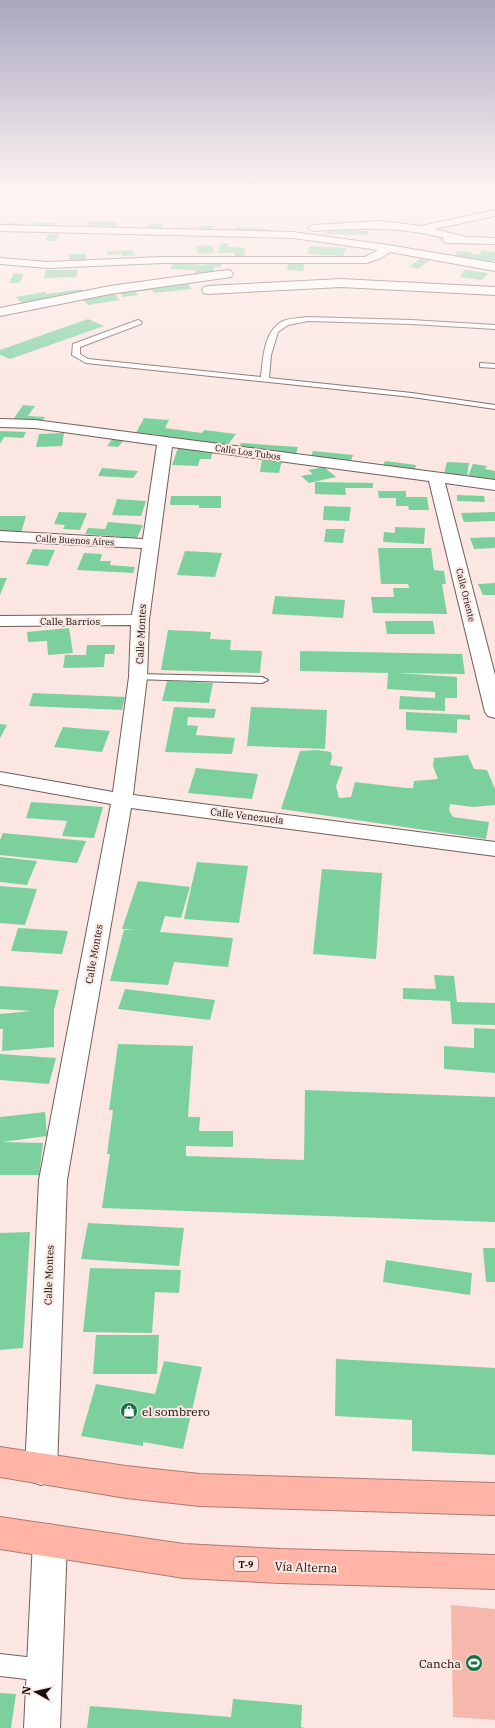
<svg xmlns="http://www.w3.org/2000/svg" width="495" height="1728" viewBox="0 0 495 1728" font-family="'IBM Plex Serif',serif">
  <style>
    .green { fill: #f6b8ac }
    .building { fill: #7bd09e }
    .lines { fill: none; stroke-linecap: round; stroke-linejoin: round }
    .lane-casing { stroke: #705e5b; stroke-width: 2 }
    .street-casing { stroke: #705e5b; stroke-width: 2 }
    .highway-casing { stroke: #ad7a70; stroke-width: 2 }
    .lane { fill: #fff; fill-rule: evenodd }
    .street { fill: #fff; fill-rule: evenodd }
    .highway { fill: #ffb4a6; fill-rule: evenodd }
    .labels { text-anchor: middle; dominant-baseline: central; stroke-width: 4; stroke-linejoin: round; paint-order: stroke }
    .far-street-label { font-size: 9px; fill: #140e0c; stroke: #fbe6e2 }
    .shield { fill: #fbe6e2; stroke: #594f4c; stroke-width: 1 }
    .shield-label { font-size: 9px; font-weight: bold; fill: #140e0c }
    .street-label { font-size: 10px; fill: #140e0c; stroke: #fbe6e2 }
    .near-poi-label { font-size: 12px; fill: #140e0c; stroke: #fbe6e2; text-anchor: start }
    .near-street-label { font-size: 12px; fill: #140e0c; stroke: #fbe6e2 }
  </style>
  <rect width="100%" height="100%" fill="#fbe6e2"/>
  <!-- green -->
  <path class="green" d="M 451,1605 L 495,1609 L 495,1720 L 453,1717 Z"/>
  <!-- building -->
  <path class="building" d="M 88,221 L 118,222 L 113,230 L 102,230 L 104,226 L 86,225 Z
    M 10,222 L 17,222 L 16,224 L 32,225 L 34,222 L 55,223 L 51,228 L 7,226 Z
    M 149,224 L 163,224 L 160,230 L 146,230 Z
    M 199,226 L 214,226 L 211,232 L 204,232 L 205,229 L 198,228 Z
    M 235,227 L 269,229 L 269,231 L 254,231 L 253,233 L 233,232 Z
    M 327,229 L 368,231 L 368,235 L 326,234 Z
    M 48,234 L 59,234 L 56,241 L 45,241 Z
    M 221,243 L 229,243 L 228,247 L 246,248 L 244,256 L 235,256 L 235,253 L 218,253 Z
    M 212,245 L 215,253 L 198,254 L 196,246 Z
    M 310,246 L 346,248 L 343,256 L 307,254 Z
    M 132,250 L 135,255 L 123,256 L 122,254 L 108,255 L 106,252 Z
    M 482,250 L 495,252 L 495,261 L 469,260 L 471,257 L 456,256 L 457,251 L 472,252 L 471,257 L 473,254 L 479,255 Z
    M 69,254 L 86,254 L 86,262 L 69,262 Z
    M 421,258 L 430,260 L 418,269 L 409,267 Z
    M 289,260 L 305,261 L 303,271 L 287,270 Z
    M 173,263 L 205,265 L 206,263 L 222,263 L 220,268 L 215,267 L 211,275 L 194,274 L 196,270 L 170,269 Z
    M 46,270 L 78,270 L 76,277 L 44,278 Z
    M 465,270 L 488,273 L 482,280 L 460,277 Z
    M 14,273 L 24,274 L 19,283 L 9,283 Z
    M 187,282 L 192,289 L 154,293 L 152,290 L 135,292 L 138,295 L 123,297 L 119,290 Z
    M 81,289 L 85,292 L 23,304 L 16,297 L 45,292 L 47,294 Z
    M 112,292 L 120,300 L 88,305 L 80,297 Z
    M 88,319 L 104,326 L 10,359 L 0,355 L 0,350 Z
    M 23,405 L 35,406 L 28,416 L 45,417 L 41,423 L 12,421 Z
    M 144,418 L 169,420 L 165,428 L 202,433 L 204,430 L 236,434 L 227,446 L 158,437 L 160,435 L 136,433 Z
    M 0,431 L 26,432 L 23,438 L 4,437 L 0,444 Z
    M 64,433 L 62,446 L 36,447 L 39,434 Z
    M 113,438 L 124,440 L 118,447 L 107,446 Z
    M 241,443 L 298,447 L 296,454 L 238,449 Z
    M 178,448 L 213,450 L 211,459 L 200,459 L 198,466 L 172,465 Z
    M 313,451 L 353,455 L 350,463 L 310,459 Z
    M 262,459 L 282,460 L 279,473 L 260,472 Z
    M 385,461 L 416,465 L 414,472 L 382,468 Z
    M 447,462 L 469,463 L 467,476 L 444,474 Z
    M 473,464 L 487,466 L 485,469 L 495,471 L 495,480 L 468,476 Z
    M 324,467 L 336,477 L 309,483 L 301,476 L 313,474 L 308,470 Z
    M 102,468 L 138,471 L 133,478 L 98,476 Z
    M 315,482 L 373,483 L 373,488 L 345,488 L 346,495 L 315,494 Z
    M 378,491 L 406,491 L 406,497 L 427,497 L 429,510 L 409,510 L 408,506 L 396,506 L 396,498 L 379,498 Z
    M 457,495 L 484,496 L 485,502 L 457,501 Z
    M 171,496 L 221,496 L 221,508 L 199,508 L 199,505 L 170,505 Z
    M 117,499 L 146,501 L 141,516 L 112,515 Z
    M 324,506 L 351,507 L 349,521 L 323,520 Z
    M 59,512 L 87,513 L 80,530 L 63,529 L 65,525 L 54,524 Z
    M 495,512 L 495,521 L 464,522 L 461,513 Z
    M 0,516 L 26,516 L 21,533 L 0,532 Z
    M 108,522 L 143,525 L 137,538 L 85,534 L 88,528 L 105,529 Z
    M 395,527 L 425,528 L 424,544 L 383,542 L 384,532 L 395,533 Z
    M 326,529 L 345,529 L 343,543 L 324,542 Z
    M 495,537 L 495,548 L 474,549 L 470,538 Z
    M 378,548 L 431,548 L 434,570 L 444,571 L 446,584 L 442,584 L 447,614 L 373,613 L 371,597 L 394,597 L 393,588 L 409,588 L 408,584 L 381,584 Z
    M 33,549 L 55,550 L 48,566 L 26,564 Z
    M 185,551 L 222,553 L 215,577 L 177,575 Z
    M 84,553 L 102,554 L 100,561 L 111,561 L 110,565 L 135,567 L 133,573 L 77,570 Z
    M 0,578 L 7,578 L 0,595 Z
    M 495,583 L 495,595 L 483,595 L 478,584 Z
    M 275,596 L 345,600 L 343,618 L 272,614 Z
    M 385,621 L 433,621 L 435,634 L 387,634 Z
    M 69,628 L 73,653 L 48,655 L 47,641 L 28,642 L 27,632 Z
    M 168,630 L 211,632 L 210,639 L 231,640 L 230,650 L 262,651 L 260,673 L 161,670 Z
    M 87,645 L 115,645 L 114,654 L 105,654 L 104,667 L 63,668 L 65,655 L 86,655 Z
    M 300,651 L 462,654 L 465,674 L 396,673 L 457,677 L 457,698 L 445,698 L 445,711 L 399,709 L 400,696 L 435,698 L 435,692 L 387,689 L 388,673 L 300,671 Z
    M 167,681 L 213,683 L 209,703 L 162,701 Z
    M 33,693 L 125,697 L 122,710 L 29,706 Z
    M 174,707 L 216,709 L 214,718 L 188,717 L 187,725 L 198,726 L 196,735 L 235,738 L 232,754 L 165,752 Z
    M 251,707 L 327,710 L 325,749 L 247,746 Z
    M 406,712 L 470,715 L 470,720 L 457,719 L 457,733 L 406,730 Z
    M 0,724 L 7,725 L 0,738 Z
    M 63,727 L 110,731 L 102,752 L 54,747 Z
    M 317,750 L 331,752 L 332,757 L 330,765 L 343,767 L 336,786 L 339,798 L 351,797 L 355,782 L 406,788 L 413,788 L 414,781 L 438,779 L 433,766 L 434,758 L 468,755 L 474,769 L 487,770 L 495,789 L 495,805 L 473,807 L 450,804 L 449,810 L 453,817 L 489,822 L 486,839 L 281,809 L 300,751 Z
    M 196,768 L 258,774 L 252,799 L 188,793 Z
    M 31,802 L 103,807 L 94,838 L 62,836 L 67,821 L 26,818 Z
    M 3,833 L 86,841 L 77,863 L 0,855 L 0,840 Z
    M 0,857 L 37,861 L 27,885 L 0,882 Z
    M 197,862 L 248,866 L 239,923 L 184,919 Z
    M 322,869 L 382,873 L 376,959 L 313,954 Z
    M 138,881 L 190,887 L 181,918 L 165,916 L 160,932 L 233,938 L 228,967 L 174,962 L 168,985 L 110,981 L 124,930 L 135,930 L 122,929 Z
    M 0,886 L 37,889 L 25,925 L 0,923 Z
    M 18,928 L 68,931 L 62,954 L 11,951 Z
    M 434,975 L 454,976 L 457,1002 L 495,1003 L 495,1025 L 452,1024 L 450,1001 L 403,999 L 403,988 L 436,989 Z
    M 0,986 L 59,990 L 54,1010 L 54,1047 L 2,1051 L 3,1029 L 0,1029 L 0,1014 L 32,1011 L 0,1009 Z
    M 125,989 L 215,1000 L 210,1020 L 118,1009 Z
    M 474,1028 L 495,1029 L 495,1073 L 444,1069 L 444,1046 L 474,1048 Z
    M 118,1044 L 193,1046 L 188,1117 L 200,1117 L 199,1131 L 233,1131 L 233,1147 L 186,1146 L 186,1156 L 304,1160 L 305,1090 L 495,1097 L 495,1222 L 102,1208 L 110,1154 L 107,1154 L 113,1110 L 109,1110 Z
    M 0,1054 L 56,1058 L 49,1084 L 0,1080 Z
    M 45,1112 L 47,1136 L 2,1142 L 43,1143 L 39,1175 L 0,1175 L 0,1117 Z
    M 88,1223 L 184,1228 L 179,1266 L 81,1259 Z
    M 30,1232 L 23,1348 L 0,1350 L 0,1233 Z
    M 483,1248 L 495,1248 L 495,1282 L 486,1282 Z
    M 386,1260 L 472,1273 L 470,1295 L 383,1282 Z
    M 90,1268 L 181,1270 L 179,1293 L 155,1292 L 152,1333 L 83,1332 Z
    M 96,1335 L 159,1335 L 157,1374 L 93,1374 Z
    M 336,1359 L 495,1368 L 495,1455 L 412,1451 L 412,1420 L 335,1416 Z
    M 164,1361 L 202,1367 L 183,1449 L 143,1442 L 143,1446 L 81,1436 L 96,1384 L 155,1394 Z
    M 0,1693 L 16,1694 L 11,1728 L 0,1728 Z
    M 233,1699 L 302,1705 L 301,1727 L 305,1728 L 87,1728 L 90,1706 L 231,1717 Z"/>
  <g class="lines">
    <!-- lane casing -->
    <g class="lane-casing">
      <path id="lane" d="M 308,317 L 411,320 L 495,325 L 495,329 L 411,324 L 308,321 L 288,325 L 278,332 L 271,355 L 269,378 L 412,393 L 495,405 L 495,409 L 412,397 L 86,363 L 72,355 L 73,344 L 138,320 L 142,322 L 141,324 L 80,347 L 80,354 L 88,359 L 261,377 C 263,358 264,330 283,321 C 290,318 300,318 308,317 Z
        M 480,363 L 495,364 L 495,368 L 480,367 Z
        M 138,674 L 262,677 L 268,680 L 262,683 L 134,679 L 132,677 Z
        M 0,1654 L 44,1659 L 52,1662 L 55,1670 L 52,1678 L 44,1681 L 0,1676 Z"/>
    </g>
    <!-- street casing -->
    <g class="street-casing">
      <path id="street" d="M 495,210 L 495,216 L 434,229 L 466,237 L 495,238 L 495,244 L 448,243 L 444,242 L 442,240 L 444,238 C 399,226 359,228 313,231 L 308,228 L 313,225 L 380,221 L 421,226 Z
        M 0,225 L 293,232 L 388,245 L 495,263 L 495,271 L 390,252 L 381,258 L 367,263 L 162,263 L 48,268 L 0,264 L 0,258 L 48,262 L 162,257 L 365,257 L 378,250 L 293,238 L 0,231 Z
        M 227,270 L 231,271 L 233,274 L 231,277 L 110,294 L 0,316 L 0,308 L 110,286 Z
        M 341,279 L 495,287 L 495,295 L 341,287 L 208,294 L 204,293 L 202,290 L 204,287 L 208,286 Z
        M 0,419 L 35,420 L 495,480 L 495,490 L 445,483 L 495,675 L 495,718 L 488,716 L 485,712 L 429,481 L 172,447 L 149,620 L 147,677 L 133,795 L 495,842 L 495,856 L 131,808 L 67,1180 L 57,1470 L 52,1481 L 41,1485 L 30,1481 L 25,1470 L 39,1180 L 111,804 L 0,784 L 0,772 L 113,792 L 129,677 L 131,625 L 0,626 L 0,616 L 132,615 L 142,548 L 0,541 L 0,531 L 143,539 L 157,445 L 35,428 L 0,427 Z
        M 50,1524 L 62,1529 L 67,1541 L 60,1728 L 24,1728 L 33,1541 L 38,1529 Z"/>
    </g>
    <!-- highway casing -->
    <g class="highway-casing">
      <path id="highway" d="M 0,1447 L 126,1466 L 200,1474 L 495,1483 L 495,1515 L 200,1506 L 126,1498 L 0,1477 Z
        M 0,1517 L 184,1544 L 280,1549 L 495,1555 L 495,1589 L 280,1583 L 184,1578 L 0,1549 Z"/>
    </g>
    <!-- lane -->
    <use href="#lane" class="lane"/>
    <!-- street -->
    <use href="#street" class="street"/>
    <!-- highway -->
    <use href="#highway" class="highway"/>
  </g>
  <!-- sky -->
  <linearGradient id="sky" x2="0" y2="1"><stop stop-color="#a9a6bf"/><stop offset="0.44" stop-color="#fdf4f2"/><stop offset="1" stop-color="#fdf4f2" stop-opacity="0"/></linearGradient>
  <rect width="495" height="430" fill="url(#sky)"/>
  <!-- icons -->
  <defs>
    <g id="shop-disc" transform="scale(0.9)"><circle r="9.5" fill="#177246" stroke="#fbe6e2"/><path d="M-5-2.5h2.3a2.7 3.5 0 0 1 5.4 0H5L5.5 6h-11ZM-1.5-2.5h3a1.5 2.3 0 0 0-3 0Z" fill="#fff"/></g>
    <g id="stadium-disc" transform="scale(0.9)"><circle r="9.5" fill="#177246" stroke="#fbe6e2"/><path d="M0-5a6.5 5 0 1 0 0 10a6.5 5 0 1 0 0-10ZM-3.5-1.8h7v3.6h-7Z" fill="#fff"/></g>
  </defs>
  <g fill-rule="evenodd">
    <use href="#shop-disc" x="129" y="1411"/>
    <use href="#stadium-disc" x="474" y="1663"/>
  </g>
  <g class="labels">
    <!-- far-street labels -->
    <g class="far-street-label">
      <text transform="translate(248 452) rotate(8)">Calle Los Tubos</text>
      <text transform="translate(75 540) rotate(3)">Calle Buenos Aires</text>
      <text transform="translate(466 595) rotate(76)">Calle Oriente</text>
    </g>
    <!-- shield labels -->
    <rect class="shield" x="234" y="1557" width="24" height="14" rx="3"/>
    <g class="shield-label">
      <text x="246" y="1564">T-9</text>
    </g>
    <!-- street labels -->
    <g class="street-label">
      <text x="70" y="621">Calle Barrios</text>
      <text transform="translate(141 634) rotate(-87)">Calle Montes</text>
      <text transform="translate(247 816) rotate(7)">Calle Venezuela</text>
      <text transform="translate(94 954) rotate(-80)">Calle Montes</text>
      <text transform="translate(49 1275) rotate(-88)">Calle Montes</text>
    </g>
    <!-- near-poi labels -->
    <g class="near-poi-label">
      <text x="142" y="1411">el sombrero</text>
      <text x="461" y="1663" text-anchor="end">Cancha</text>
    </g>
    <!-- near-street labels -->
    <g class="near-street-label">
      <text transform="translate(306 1567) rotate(2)">Vía Alterna</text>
    </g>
  </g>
  <!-- north arrow -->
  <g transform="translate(36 1692) rotate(278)" stroke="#fbe6e2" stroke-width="3" paint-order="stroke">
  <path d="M0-3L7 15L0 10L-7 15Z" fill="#140e0c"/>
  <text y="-6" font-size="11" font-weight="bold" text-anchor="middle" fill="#140e0c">N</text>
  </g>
</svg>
